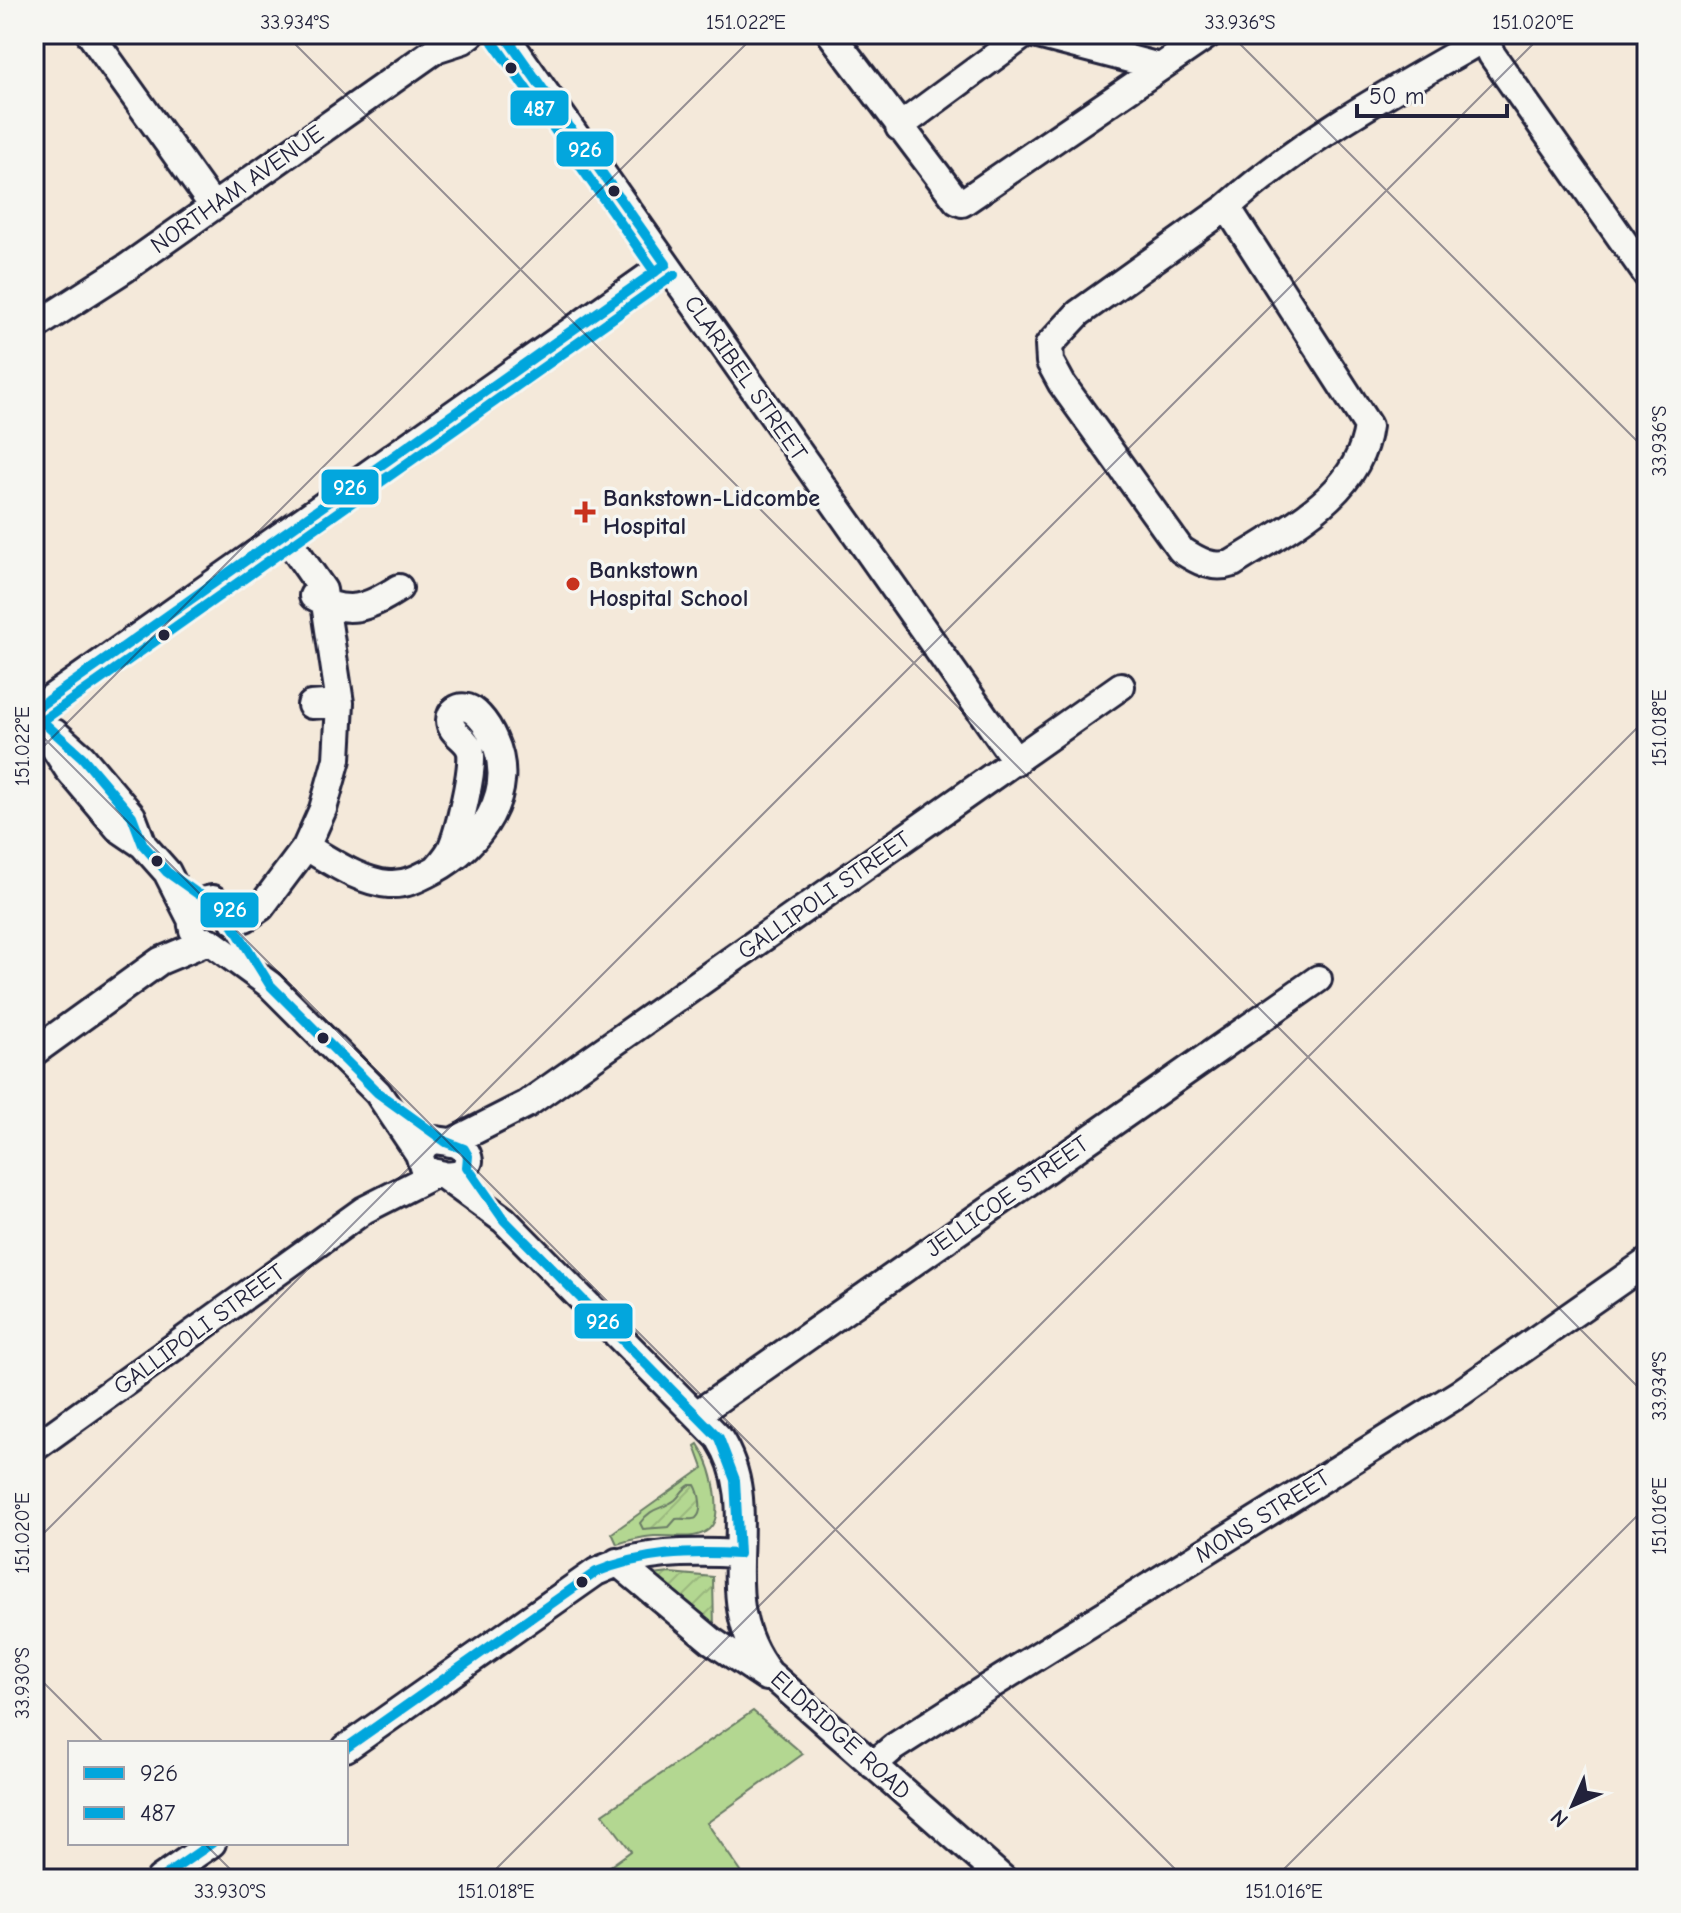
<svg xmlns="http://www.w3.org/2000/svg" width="1681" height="1913" viewBox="0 0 1681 1913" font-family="'Comic Neue',sans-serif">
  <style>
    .grass { fill: #b3d791; stroke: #6a7c66; stroke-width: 2 }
    .garden { fill: url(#garden-furrows); stroke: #6a7c66; stroke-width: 2 }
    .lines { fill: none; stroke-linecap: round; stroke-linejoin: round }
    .minor-casing { stroke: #22223b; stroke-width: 32 }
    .minor { stroke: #f6f6f2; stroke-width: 26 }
    .bus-1-casing { stroke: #f6f6f2; stroke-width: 16 }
    .bus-2-casing { stroke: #f6f6f2; stroke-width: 16 }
    .bus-1 { stroke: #03a6dd; stroke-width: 10 }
    .bus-2 { stroke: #03a6dd; stroke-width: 10 }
    .ticks { fill: none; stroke: #22223b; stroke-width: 2; stroke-opacity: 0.45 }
    .bus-dot { fill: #22223b; stroke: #f6f6f2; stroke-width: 3 }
    .poi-dot { fill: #c8321e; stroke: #f6f6f2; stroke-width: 3 }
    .labels { text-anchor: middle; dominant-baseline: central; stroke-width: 7; stroke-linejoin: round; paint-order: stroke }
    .street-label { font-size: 24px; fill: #22223b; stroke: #f6f6f2 }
    .poi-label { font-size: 24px; font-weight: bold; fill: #22223b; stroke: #f6f6f2; text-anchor: start }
    .line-badge { stroke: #f6f6f2; stroke-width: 3 }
    .badge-label { font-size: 22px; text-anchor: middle; font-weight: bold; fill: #fff }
    .neatline { fill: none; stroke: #22223b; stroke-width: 3 }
    .ticks-label { font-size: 20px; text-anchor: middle; fill: #22223b }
  </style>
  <defs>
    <pattern id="garden-furrows" width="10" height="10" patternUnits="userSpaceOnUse" patternTransform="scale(2)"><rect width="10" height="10" fill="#b3d791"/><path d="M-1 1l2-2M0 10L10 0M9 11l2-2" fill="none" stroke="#9ab87e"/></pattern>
  </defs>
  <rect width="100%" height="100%" fill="#f4e9da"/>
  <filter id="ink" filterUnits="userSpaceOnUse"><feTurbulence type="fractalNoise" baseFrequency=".0125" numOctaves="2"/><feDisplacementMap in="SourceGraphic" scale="16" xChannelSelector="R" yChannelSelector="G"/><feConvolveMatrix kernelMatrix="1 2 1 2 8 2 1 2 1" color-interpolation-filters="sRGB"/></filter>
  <g filter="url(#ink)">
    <!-- grass -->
    <path class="grass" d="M 698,1444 C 709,1461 714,1478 716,1498 C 717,1510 718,1525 705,1532 C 692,1540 669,1535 654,1536 C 641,1537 629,1540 617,1544 L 612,1533 L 703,1468 L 695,1446 Z
      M 753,1711 L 803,1754 L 707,1823 L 746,1879 L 617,1879 L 609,1867 L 631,1851 L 603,1814 Z"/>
    <!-- garden -->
    <path class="garden" d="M 690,1485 L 695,1485 C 699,1492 704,1511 696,1518 C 692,1521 682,1518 676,1519 L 669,1527 L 643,1529 L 640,1523 C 652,1506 662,1510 675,1500 C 681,1495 682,1489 690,1485 Z
      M 670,1573 L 713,1577 L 714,1629 L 653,1575 Z"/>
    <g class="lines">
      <!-- minor casing -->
      <g class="minor-casing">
        <path id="minor" d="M 90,34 L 213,206
          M 504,34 L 1016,761
          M 831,34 L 957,201 L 962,203 L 1209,34
          M 1034,34 L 1160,67
          M 1482,34 L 1492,55 L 1647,275
          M 438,48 L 463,40 L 471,34
          M 899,127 L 1025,34
          M 1227,207 L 1079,313 L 1049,345 L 1050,362 L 1062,384 L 1181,550 C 1198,561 1213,570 1233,563 C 1287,528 1359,496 1368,426 L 1227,207 C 1303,139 1395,89 1483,39
          M 34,327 L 126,268 L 438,48 L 449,34
          M 313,596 C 347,617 368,608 399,588
          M 311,705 L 340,703
          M 34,710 L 666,264
          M 34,716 L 68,769 L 118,828 L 143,845 L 167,872 L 191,919
          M 55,733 L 82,757 L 132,816 L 143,845
          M 306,847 C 331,861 360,882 389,884 C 406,885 419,878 434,870 C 480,845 518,793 494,740 C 489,728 472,698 455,710 C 452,712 450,716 450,720 C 450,733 466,738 470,749 C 476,763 458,834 451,849 C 447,857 441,863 436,869
          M 234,921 L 245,918 L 261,907 L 306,847 L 323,809 L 337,759 L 340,703 L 323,590 L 284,534
          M 193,930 C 188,913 196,901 213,899
          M 211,942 L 270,985 L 378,1093 L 419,1154
          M 34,1052 L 160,961 L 208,941
          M 434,1140 C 450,1142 466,1142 469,1161 L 464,1172 C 451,1179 434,1175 423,1167 L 419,1154 L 426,1144 Z
          M 450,1143 L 527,1104 L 1121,686
          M 441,1174 L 504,1220 L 719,1438 C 768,1514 707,1594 769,1673 L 1003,1879
          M 697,1414 L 1318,979
          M 34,1448 L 364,1210 L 437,1173
          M 617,1562 L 712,1641 L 766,1677
          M 346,1748 L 596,1572 C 640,1551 690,1551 739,1554
          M 873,1765 L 894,1747 L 980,1692 L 1460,1393 L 1647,1262
          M 160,1879 L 212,1843"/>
      </g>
      <!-- minor -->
      <use href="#minor" class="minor"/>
      <!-- bus-1 casing -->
      <g class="bus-1-casing">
        <path id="bus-1" d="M 504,34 L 666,264
          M 34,710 L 666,264
          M 34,714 L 82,757 L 132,816 L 143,845 L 167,872 L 198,894 L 220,901 L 229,907 L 233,925 L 270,985 L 378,1093 L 446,1142 L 464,1149 L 468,1156 L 467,1167 L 504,1220 L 719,1438 L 735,1480 L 739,1554
          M 346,1748 L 596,1572 C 642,1553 689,1551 739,1554
          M 160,1879 L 212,1843"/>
      </g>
      <!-- bus-2 casing -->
      <g class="bus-2-casing">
        <path id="bus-2" d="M 493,42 L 655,272
          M 42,721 L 674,275"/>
      </g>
      <!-- bus-1 -->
      <use href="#bus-1" class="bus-1"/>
      <!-- bus-2 -->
      <use href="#bus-2" class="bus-2"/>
    </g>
  </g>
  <!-- ticks -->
  <path class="ticks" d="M 285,34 L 1647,1396M 1230,34 L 1647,451M 34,728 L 1185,1879M 34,756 L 756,34M 34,1543 L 1543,34M 34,1673 L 104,1743M 204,1843 L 240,1879M 486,1879 L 1647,718M 1274,1879 L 1647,1506"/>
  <!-- markers -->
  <g class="bus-dot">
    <circle cx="511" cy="68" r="7"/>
    <circle cx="614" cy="191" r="7"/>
    <circle cx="164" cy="635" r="7"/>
    <circle cx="157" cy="861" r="7"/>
    <circle cx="323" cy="1038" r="7"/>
    <circle cx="582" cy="1582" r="7"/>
  </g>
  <g class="poi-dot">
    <path d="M581 500h8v8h8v8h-8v8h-8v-8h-8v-8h8z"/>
    <circle cx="573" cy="584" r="8"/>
  </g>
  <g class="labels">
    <!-- street labels -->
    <g class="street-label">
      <text transform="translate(237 189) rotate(-35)">NORTHAM AVENUE</text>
      <text transform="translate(746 378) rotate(55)">CLARIBEL STREET</text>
      <text transform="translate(824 895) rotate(-35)">GALLIPOLI STREET</text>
      <text transform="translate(1007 1196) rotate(-35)">JELLICOE STREET</text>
      <text transform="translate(199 1329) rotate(-36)">GALLIPOLI STREET</text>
      <text transform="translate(1262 1516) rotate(-32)">MONS STREET</text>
      <text transform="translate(841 1735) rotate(42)">ELDRIDGE ROAD</text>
    </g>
    <!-- poi labels -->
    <g class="poi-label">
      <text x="603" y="498">Bankstown-Lidcombe<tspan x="603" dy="28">Hospital</tspan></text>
      <text x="589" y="570">Bankstown<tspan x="589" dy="28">Hospital School</tspan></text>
    </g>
  </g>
  <g class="line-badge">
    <rect x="509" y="89" width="61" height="38" rx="8" fill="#03a6dd"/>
    <rect x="555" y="130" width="60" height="38" rx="8" fill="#03a6dd"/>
    <rect x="320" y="468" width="60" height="38" rx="8" fill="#03a6dd"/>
    <rect x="199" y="891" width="61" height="38" rx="8" fill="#03a6dd"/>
    <rect x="573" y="1302" width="61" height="38" rx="8" fill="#03a6dd"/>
  </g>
  <g class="badge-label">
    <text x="539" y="116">487</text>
    <text x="585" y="157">926</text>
    <text x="350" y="495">926</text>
    <text x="230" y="917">926</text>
    <text x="603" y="1329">926</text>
  </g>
  <!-- margin -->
  <rect width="1681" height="1913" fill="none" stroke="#f6f6f2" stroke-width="88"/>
  <!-- legend -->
  <rect x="68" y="1741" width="280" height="104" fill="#f6f6f2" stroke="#a1a1a9" stroke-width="2"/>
  <rect x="84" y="1767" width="40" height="12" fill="#03a6dd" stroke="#a1a1a9" stroke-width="2"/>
  <text x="140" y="1781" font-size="24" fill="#22223b">926</text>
  <rect x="84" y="1807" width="40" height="12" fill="#03a6dd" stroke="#a1a1a9" stroke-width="2"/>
  <text x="140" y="1821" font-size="24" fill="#22223b">487</text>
  <!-- north arrow -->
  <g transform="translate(1573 1805) rotate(225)" stroke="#f6f6f2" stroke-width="6" paint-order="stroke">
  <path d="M0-6L14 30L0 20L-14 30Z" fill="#22223b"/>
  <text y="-12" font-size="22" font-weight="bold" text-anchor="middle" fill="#22223b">N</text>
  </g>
  <!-- scale -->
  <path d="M1357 104v12h150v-12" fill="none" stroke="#22223b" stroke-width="4"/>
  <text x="1369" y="104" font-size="24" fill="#22223b" stroke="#f6f6f2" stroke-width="6" paint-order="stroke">50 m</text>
  <rect x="44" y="44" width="1593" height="1825" class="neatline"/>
  <g class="ticks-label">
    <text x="295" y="29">33.934°S</text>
    <text x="746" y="29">151.022°E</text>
    <text x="1240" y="29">33.936°S</text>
    <text x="1533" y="29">151.020°E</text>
    <text transform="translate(1659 441) rotate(-90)" y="7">33.936°S</text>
    <text transform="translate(1659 728) rotate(-90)" y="7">151.018°E</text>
    <text transform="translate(22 746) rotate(-90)" y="7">151.022°E</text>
    <text transform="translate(1659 1386) rotate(-90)" y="7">33.934°S</text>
    <text transform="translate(1659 1516) rotate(-90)" y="7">151.016°E</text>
    <text transform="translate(22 1533) rotate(-90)" y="7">151.020°E</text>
    <text transform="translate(22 1683) rotate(-90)" y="7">33.930°S</text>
    <text x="230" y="1898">33.930°S</text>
    <text x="496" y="1898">151.018°E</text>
    <text x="1284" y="1898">151.016°E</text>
  </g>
</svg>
